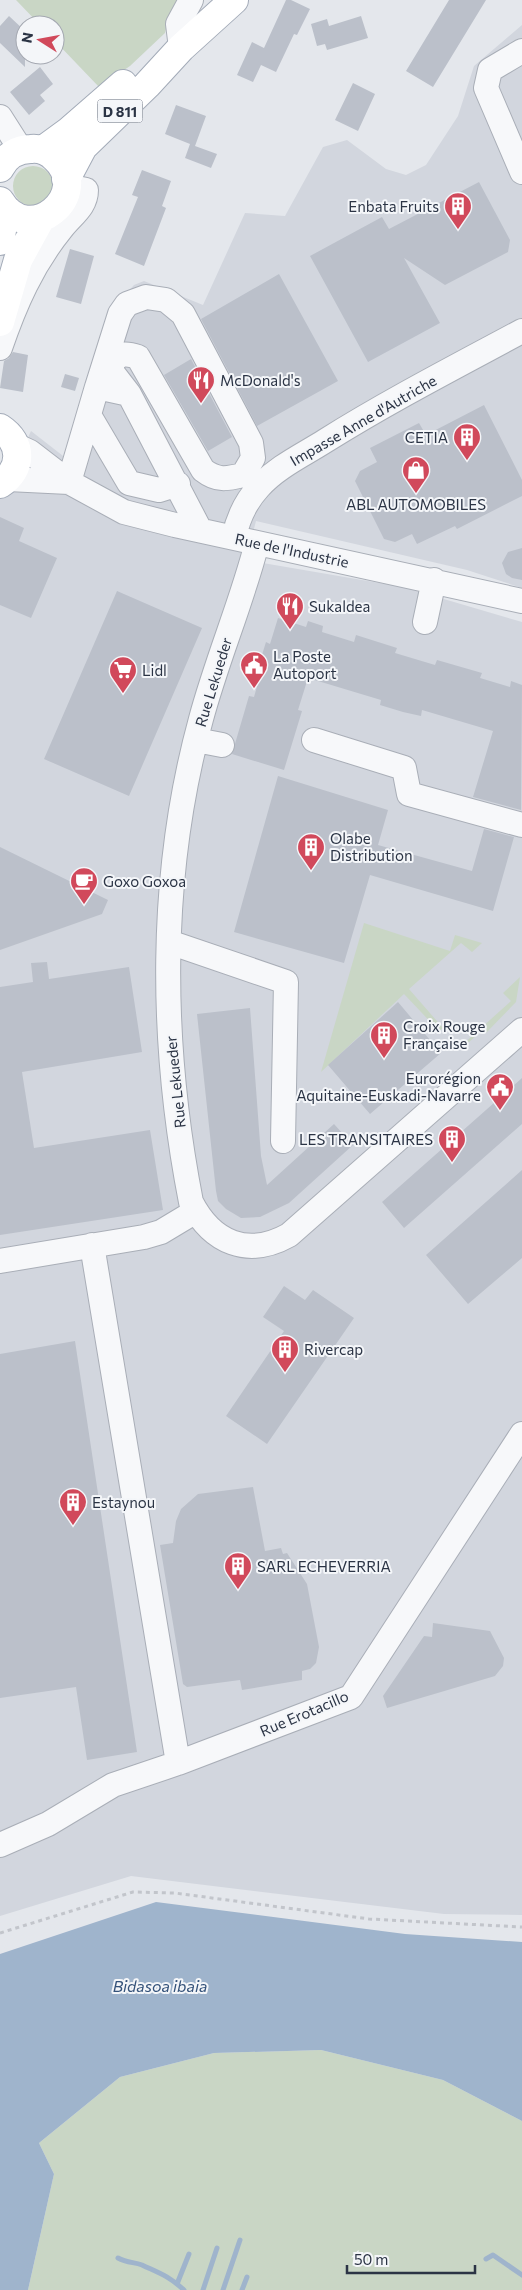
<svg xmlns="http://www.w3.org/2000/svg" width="522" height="2290" viewBox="0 0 522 2290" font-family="Commissioner,sans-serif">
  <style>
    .built { fill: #d2d6de }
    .green { fill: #c9d6c5 }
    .water { fill: #9fb4cc }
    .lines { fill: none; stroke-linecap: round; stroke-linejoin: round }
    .stream { stroke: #9fb4cc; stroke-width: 5 }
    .building { fill: #bbc0ca }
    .minor-casing { stroke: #a9aeb7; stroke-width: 26 }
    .major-casing { stroke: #a3abb8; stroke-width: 30 }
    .path { stroke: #c2c5cb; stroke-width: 3; stroke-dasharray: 4 4; stroke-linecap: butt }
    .minor { stroke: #f7f8fa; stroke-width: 24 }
    .major { stroke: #fff; stroke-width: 28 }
    .labels { text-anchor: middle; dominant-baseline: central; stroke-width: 4; stroke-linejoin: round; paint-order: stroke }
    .shield { fill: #f4f6f9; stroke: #676e7b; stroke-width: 1 }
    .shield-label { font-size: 14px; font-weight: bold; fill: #2b3445 }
    .poi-label { font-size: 15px; fill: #2b3445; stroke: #f4f6f9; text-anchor: start }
    .street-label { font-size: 15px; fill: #2b3445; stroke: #f4f6f9 }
    .water-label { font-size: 16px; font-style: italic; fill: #34527a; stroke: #f4f6f9 }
  </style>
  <rect width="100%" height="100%" fill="#e4e7ec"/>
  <!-- built -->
  <path class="built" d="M 522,25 L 522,588 L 467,570 L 256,521 L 246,560 L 403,587 L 522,622 L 522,1915 L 444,1914 L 131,1876 L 0,1916 L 0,498 L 31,431 L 67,459 L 113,308 L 134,285 L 144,281 L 203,305 L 245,213 L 285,216 L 323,147 L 347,140 L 386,169 L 406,175 L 426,165 L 458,116 L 474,66 Z"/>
  <!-- green -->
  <path class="green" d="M 16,0 L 181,0 L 168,21 L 165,33 L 130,66 L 99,87 L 55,41 L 55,25 L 40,25 Z
    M13 186a20 20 0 1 1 40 0a20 20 0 1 1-40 0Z
    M 364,923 L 450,951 L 455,935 L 482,943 L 472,952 L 461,943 L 409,989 L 443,1028 L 439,1031 L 404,994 L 321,1072 Z
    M 520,977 L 516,1002 L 486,1033 L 483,1030 L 462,1048 L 460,1047 L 511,1001 L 503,993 Z
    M 321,2050 L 443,2080 L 522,2121 L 522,2290 L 28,2290 L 54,2174 L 39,2143 L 120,2077 L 214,2053 Z"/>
  <!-- water -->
  <path class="water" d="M 156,1902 L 405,1934 L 522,1942 L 522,2121 L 443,2080 L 321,2050 L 214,2053 L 120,2077 L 39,2143 L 54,2174 L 28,2290 L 0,2290 L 0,1954 Z"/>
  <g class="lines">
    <!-- stream -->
    <path class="stream" d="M 118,2258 C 127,2263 134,2262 142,2265 C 159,2273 169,2276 184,2290
      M 486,2259 L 493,2255 L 522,2275
      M 177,2284 L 189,2254
      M 203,2290 L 217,2248
      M 223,2290 L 240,2240
      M 242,2290 L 247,2277"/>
  </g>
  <!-- building -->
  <path class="building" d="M 286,0 L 291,0 L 310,9 L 297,35 L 294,34 L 276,72 L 261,65 L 253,82 L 237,75 L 252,42 L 264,48 Z
    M 449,0 L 486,0 L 433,87 L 406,71 Z
    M 9,16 L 25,31 L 25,67 L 0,43 L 0,26 Z
    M 361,16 L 368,38 L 327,50 L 325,44 L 317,46 L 311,24 L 327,19 L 329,26 Z
    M 40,67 L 53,84 L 40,95 L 45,101 L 29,115 L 10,92 Z
    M 353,83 L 375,94 L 358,131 L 335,120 Z
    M 176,105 L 206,116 L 195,146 L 217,154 L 211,168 L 185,158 L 190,144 L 165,134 Z
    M 142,170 L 171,181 L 162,206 L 166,208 L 144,266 L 115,254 L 138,197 L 132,195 Z
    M 479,182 L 510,240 L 508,252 L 445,285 L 404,258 L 440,323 L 368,362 L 310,256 L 382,217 L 389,229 Z
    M 70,249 L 94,256 L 81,304 L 56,297 Z
    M 279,274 L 338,381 L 257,426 L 201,319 Z
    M 13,352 L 28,355 L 23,392 L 0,388 L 4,361 L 9,358 Z
    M 191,359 L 232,437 L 208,451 L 164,375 Z
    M 65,374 L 79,378 L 75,391 L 61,387 Z
    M 484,405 L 522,480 L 522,496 L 457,529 L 455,526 L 417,544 L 412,534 L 395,542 L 384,539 L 355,481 L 360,471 L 377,462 L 370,448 L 419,423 L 426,435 Z
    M 0,517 L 24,528 L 19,541 L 57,558 L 31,618 L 0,605 Z
    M 522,548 L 522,580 L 512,578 L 506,574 L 502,563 L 508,552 Z
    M 117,591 L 202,628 L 129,796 L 44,759 Z
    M 278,618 L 306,627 L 308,621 L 323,626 L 322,632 L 354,642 L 356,635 L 397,648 L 395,653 L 435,665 L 437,660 L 482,673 L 480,678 L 510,687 L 511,681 L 522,685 L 521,810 L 473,797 L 493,731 L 422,710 L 421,716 L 403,712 L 380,705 L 381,700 L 308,678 L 298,710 L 302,711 L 284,770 L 232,754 L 249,696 L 254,697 L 265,659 L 261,658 L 266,642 L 270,644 Z
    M 278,776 L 388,810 L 378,845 L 472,871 L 484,829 L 514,837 L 493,911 L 370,875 L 344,963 L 234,932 Z
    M 0,847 L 108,900 L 102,914 L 0,950 Z
    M 47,962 L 49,979 L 129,967 L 142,1052 L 22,1072 L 34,1148 L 150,1130 L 163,1210 L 0,1235 L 0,987 L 33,982 L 31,963 Z
    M 398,1002 L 441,1053 L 370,1114 L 328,1065 Z
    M 250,1008 L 261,1156 L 267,1185 L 334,1124 L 353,1145 L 289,1203 L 260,1217 L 241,1218 L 226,1209 L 218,1201 L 216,1191 L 197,1014 Z
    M 522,1078 L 522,1124 L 404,1228 L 382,1202 Z
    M 522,1170 L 522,1258 L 468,1304 L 426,1255 Z
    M 284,1286 L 305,1300 L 313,1290 L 354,1318 L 267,1444 L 226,1416 L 284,1331 L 263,1317 Z
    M 75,1341 L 137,1752 L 87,1760 L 76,1687 L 0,1698 L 0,1354 Z
    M 253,1487 L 265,1551 L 281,1548 L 283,1554 L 287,1553 L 307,1584 L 319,1647 L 316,1663 L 310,1669 L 302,1671 L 302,1680 L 242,1690 L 240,1680 L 187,1687 L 183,1684 L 160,1545 L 173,1543 L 176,1521 L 181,1509 L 198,1494 Z
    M 433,1623 L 490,1631 L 504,1658 L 503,1666 L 495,1676 L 387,1708 L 383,1696 L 424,1636 L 432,1637 Z"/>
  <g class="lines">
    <!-- minor casing -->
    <g class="minor-casing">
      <path id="minor" d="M 181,48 L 178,24 L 191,0
        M 522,51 L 490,70 L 486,88 L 522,172
        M 0,117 L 21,150
        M 0,348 C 15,304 32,265 62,228 C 72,215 86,207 86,190 L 67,186
        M 97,387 L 120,314 L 127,304 L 146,297 L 166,300 L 183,314 L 251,443 L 253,458 L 243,475 C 227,479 217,481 203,470 L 138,357 C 126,353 120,353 112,362 L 112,372 L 129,394
        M 89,415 L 129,483 L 159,490 L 178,484
        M 17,446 L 30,452 L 69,482 L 124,512 L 175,525 L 522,601
        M 8,479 L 69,482
        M 69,482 L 97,387 L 129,394 L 200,530
        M 234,537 C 238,518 246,501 259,487 C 277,467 303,455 325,441 C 389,401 455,367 522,331
        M 257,543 C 242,602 217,659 201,719 C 158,876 160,1043 191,1202 C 212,1243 248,1258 289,1235 L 522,1030
        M 425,622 L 434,580
        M 196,740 L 222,745
        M 314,740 L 404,768 L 409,794 L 522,825
        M 169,942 L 286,982 L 283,1141
        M 92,1245 L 178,1763
        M 0,1261 L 144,1237 L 161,1232 L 196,1211
        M 0,1845 L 48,1824 L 113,1785 L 178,1763 L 351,1697 L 522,1434"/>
    </g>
    <!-- major casing -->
    <g class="major-casing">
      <path id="major" d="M 43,150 L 69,131 L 123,84
        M 0,168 C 6,156 18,149 31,149 C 40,148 49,152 55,158 C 94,194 29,249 0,201
        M 66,179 L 83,147 L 147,85 L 181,48 L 234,0
        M 0,241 L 6,209
        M 0,322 L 18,260 L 41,218
        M 0,428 C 23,443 23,469 0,484"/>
    </g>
    <!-- path -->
    <path class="path" d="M 0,1933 L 133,1892 L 175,1893 L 369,1919 L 522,1927"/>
    <!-- minor -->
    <use href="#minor" class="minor"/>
    <!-- major -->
    <use href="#major" class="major"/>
  </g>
  <!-- icons -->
  <defs>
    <g id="building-pin" transform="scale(1.4375)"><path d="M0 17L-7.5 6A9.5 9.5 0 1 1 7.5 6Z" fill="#d1495b" stroke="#f4f6f9"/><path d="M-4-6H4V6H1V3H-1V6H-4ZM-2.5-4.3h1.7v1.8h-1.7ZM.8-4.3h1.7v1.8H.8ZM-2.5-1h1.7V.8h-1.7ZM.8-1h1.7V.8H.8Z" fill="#fff"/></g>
    <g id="restaurant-pin" transform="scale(1.4375)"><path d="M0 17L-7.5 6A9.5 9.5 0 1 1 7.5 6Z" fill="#d1495b" stroke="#f4f6f9"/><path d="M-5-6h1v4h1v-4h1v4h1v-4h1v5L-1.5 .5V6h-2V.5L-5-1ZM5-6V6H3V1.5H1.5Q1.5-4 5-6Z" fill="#fff"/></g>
    <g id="shop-pin" transform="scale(1.4375)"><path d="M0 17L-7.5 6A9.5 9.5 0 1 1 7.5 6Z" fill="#d1495b" stroke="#f4f6f9"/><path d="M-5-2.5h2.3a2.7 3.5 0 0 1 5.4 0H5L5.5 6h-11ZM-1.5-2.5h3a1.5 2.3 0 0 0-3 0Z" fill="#fff"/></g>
    <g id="civic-pin" transform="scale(1.4375)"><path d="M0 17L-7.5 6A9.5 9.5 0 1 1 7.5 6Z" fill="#d1495b" stroke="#f4f6f9"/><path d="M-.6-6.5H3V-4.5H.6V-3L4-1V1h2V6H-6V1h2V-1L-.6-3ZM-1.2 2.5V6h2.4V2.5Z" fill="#fff"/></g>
    <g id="supermarket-pin" transform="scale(1.4375)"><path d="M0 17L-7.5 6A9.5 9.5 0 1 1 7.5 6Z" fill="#d1495b" stroke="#f4f6f9"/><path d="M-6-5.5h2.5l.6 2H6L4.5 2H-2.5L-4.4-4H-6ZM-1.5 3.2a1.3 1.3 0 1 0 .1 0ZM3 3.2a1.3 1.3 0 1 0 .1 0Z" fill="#fff"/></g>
    <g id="cafe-pin" transform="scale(1.4375)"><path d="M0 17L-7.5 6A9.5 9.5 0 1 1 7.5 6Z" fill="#d1495b" stroke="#f4f6f9"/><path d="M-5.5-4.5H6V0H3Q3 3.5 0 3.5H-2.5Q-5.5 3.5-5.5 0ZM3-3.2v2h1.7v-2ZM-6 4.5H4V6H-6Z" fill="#fff"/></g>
  </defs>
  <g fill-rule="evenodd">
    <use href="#building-pin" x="458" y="206"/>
    <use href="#restaurant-pin" x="201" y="380"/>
    <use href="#building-pin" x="467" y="437"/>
    <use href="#shop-pin" x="416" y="470"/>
    <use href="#restaurant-pin" x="290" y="606"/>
    <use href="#civic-pin" x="254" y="665"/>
    <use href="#supermarket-pin" x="123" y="670"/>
    <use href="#building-pin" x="311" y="847"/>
    <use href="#cafe-pin" x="84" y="881"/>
    <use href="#building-pin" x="384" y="1035"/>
    <use href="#civic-pin" x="500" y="1087"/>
    <use href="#building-pin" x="452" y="1139"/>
    <use href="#building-pin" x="285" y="1349"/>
    <use href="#building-pin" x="73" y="1502"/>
    <use href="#building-pin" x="238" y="1566"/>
  </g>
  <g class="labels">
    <!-- shield labels -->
    <rect class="shield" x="97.5" y="99.5" width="45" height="23" rx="4"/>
    <g class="shield-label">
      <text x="120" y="111">D 811</text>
    </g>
    <!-- poi labels -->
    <g class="poi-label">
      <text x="439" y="206" text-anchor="end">Enbata Fruits</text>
      <text x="220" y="380">McDonald's</text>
      <text x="448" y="437" text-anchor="end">CETIA</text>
      <text x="416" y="504" text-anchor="middle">ABL AUTOMOBILES</text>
      <text x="309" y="606">Sukaldea</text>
      <text x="273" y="656">La Poste<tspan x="273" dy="17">Autoport</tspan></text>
      <text x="142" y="670">Lidl</text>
      <text x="330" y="838">Olabe<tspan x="330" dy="17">Distribution</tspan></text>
      <text x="103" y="881">Goxo Goxoa</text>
      <text x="403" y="1026">Croix Rouge<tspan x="403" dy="17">Française</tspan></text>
      <text x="481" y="1078" text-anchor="end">Eurorégion<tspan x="481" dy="17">Aquitaine-Euskadi-Navarre</tspan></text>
      <text x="433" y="1139" text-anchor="end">LES TRANSITAIRES</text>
      <text x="304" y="1349">Rivercap</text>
      <text x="92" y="1502">Estaynou</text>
      <text x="257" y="1566">SARL ECHEVERRIA</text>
    </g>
    <!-- street labels -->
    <g class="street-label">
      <text transform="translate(363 420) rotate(-30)">Impasse Anne d'Autriche</text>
      <text transform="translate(292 550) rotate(12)">Rue de l'Industrie</text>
      <text transform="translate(213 682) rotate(-73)">Rue Lekueder</text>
      <text transform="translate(175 1082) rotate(-96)">Rue Lekueder</text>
      <text transform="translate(304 1713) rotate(-23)">Rue Erotacillo</text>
    </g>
    <!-- water labels -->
    <g class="water-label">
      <text x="160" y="1985">Bidasoa ibaia</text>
    </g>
  </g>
  <!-- north arrow -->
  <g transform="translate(40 40) rotate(281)"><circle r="24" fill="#f4f6f9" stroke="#a4a8b1"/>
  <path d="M0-4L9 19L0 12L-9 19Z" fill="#d1495b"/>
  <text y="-8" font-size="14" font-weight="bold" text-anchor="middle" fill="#2b3445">N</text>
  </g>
  <!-- scale -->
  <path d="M347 2265v8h128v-8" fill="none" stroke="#2b3445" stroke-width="2.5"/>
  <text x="354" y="2265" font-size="15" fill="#2b3445" stroke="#f4f6f9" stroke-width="4" paint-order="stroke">50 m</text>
</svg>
